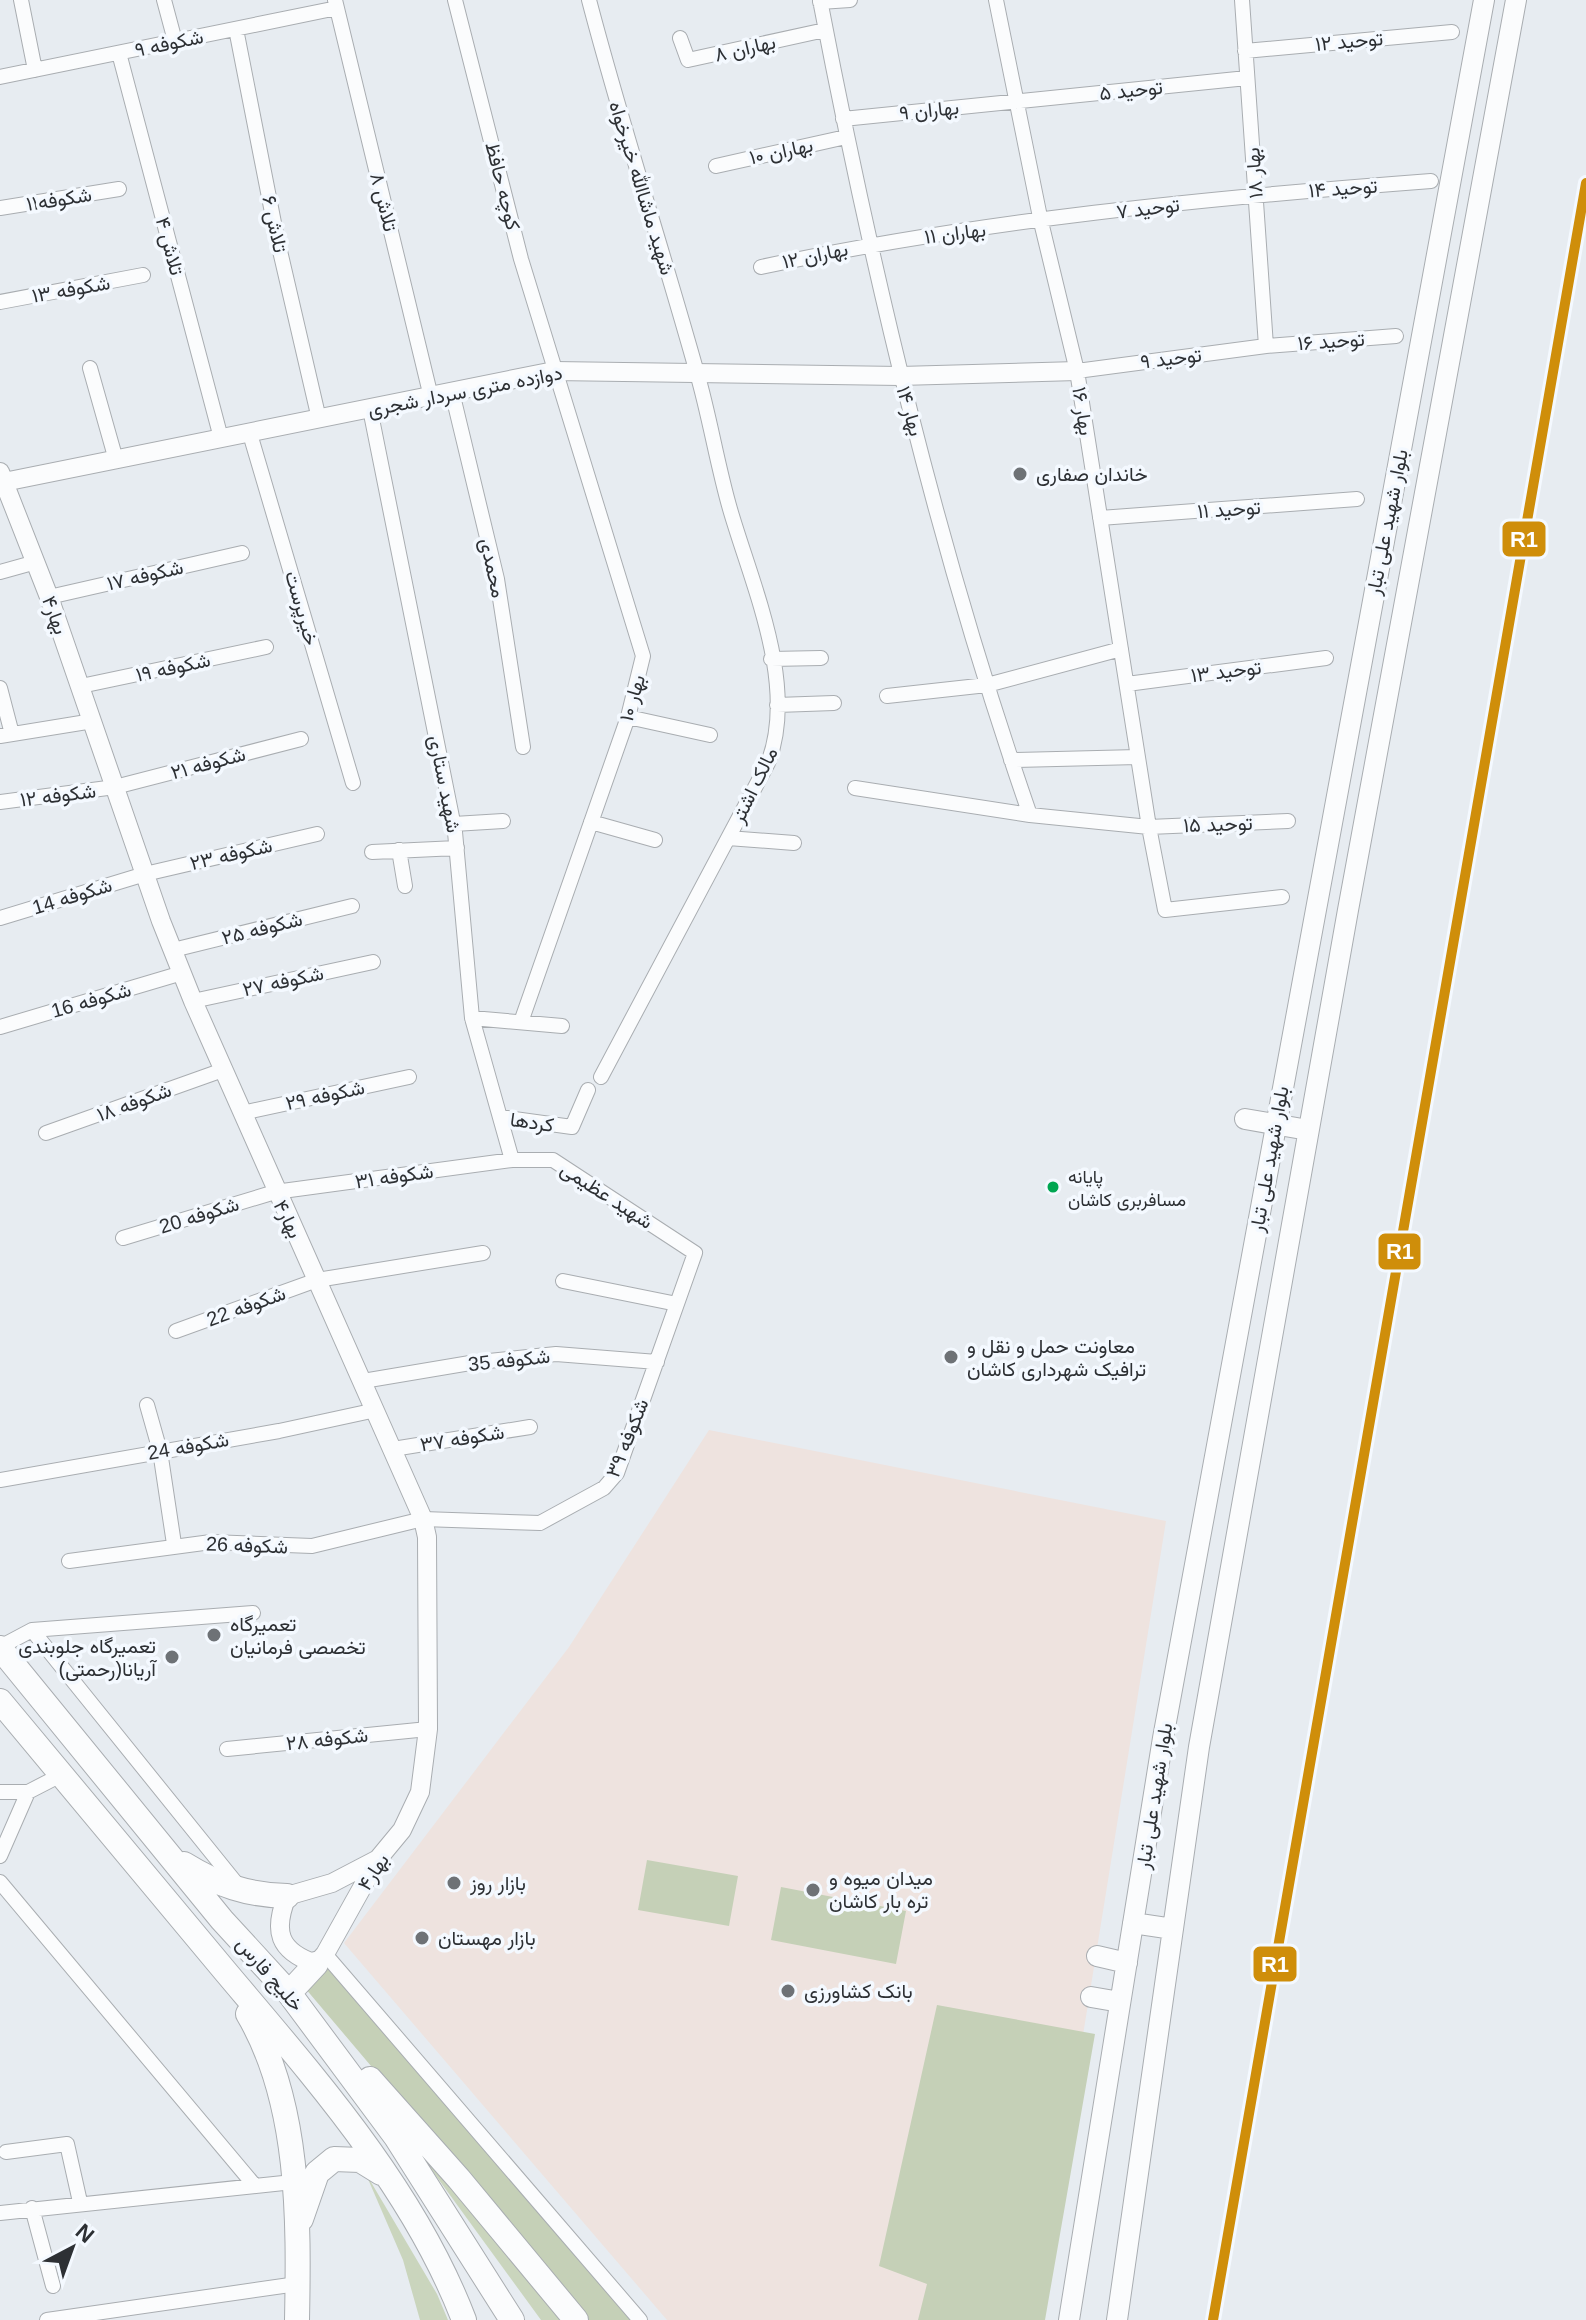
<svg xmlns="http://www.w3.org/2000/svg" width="1586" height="2320" viewBox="0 0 1586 2320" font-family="Arial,Vazirmatn,sans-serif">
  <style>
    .commercial { fill: #eee3df }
    .green { fill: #cad5bd }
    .forest { fill: #c5d0b7 }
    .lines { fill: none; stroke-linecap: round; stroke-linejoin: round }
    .minor-casing { stroke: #a9adb1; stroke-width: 16 }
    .tertiary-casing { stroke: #a9adb1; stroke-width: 20 }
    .secondary-casing { stroke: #a9adb1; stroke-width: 22 }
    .trunk-casing { stroke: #a9adb1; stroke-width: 26 }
    .minor { stroke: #fbfcfd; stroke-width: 14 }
    .tertiary { stroke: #fbfcfd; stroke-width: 18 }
    .secondary { stroke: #fbfcfd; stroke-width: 20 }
    .trunk { stroke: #fbfcfd; stroke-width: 24 }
    .rail-1-casing { stroke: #f4f9ff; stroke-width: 16 }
    .rail-1 { stroke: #cf8e0a; stroke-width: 10 }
    .poi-dot { fill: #6e7276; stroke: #f4f9ff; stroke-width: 3 }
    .bus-dot { fill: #00a651; stroke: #f4f9ff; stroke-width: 3 }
    .labels { text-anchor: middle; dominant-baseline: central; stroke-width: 7; stroke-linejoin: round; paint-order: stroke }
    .bus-label { font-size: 18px; fill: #2d3034; stroke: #f4f9ff; text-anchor: start }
    .street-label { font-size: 20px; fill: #2d3034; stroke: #f4f9ff }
    .poi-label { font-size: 20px; fill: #2d3034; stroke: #f4f9ff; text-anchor: start }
    .line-badge { stroke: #f4f9ff; stroke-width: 3 }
    .badge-label { font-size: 22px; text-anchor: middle; font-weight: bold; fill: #fff }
  </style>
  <rect width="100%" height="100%" fill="#e7ecf1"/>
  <!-- commercial -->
  <path class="commercial" d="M 709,1430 L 1166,1521 L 1037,2320 L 667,2320 L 344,1943 L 569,1647 Z"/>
  <!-- green -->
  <path class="green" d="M 412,2143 L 440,2170 L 564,2320 L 541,2320 Z
    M 365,2172 L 437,2294 L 448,2320 L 420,2320 L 403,2260 Z"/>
  <!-- forest -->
  <path class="forest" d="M 647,1860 L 738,1876 L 729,1926 L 638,1910 Z
    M 781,1887 L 906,1911 L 896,1964 L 771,1940 Z
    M 328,1965 L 634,2320 L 586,2320 L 305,1988 Z
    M 937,2005 L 1095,2034 L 1045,2320 L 918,2320 L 927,2284 L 879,2266 Z"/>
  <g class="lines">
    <!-- minor casing -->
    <g class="minor-casing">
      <path id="minor" d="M 21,0 L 35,70
        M 164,0 L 175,41
        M 335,0 L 431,397
        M 455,0 L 521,259 L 643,656 L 628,717 L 521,1022
        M 589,0 C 622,126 662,248 697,373 C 710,418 717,464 730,509 C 752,585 798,685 768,763 L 601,1077
        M 820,0 C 873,276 938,550 1030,815
        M 996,0 L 1041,222 L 1077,371 L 1149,827 L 1288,821
        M 1242,0 L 1266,346
        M 820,2 L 850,0
        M 236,29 L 277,238 L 319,419
        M 680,38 L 688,60 L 825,30
        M 1245,51 L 1452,32
        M 119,53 L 221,438
        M 0,77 L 337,8
        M 843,119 L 1247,78
        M 716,166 L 846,137
        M 0,208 L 119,189
        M 761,267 C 981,220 1207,198 1431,181
        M 0,302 L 143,275
        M 90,368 L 116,460
        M 1077,371 L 1266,346 L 1396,336
        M 452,392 L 497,579 L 523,747
        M 370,409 L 455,832 L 472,1018 L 512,1160
        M 250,434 L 353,783
        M 1100,518 L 1357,499
        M 0,572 L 36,562
        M 49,597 L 242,553
        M 771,659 L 821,658
        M 1127,684 L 1326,658
        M 81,686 L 266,647
        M 0,688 L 12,734
        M 887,696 L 987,685 L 1121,649
        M 777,705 L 834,703
        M 628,717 L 710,735
        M 0,736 L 93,721
        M 1011,760 L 1138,757
        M 855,788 L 1030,815 L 1149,827 L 1165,910 L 1282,897
        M 0,802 L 115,787 L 301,739
        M 591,822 L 655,840
        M 454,824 L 503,821
        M 728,838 L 794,843
        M 399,850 L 405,886
        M 372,852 L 457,848
        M 0,918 L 145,874 L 317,834
        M 173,950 L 352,906
        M 193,1001 L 373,962
        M 472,1018 L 562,1026
        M 0,1027 L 182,973
        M 242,1113 L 409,1077
        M 500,1117 L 572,1127 L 588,1090
        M 46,1133 L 223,1070
        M 563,1281 L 677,1304
        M 176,1331 L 317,1280 L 483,1253
        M 363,1381 L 470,1363 L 556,1354 L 657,1362
        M 147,1405 L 160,1451 L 174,1544
        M 393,1449 L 530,1427
        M 0,1480 L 279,1431 L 376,1410
        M 69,1561 L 211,1542 L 312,1546 L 423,1519 L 540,1523 L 604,1488 L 617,1473 L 695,1253 L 553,1160 L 512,1160 L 275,1192 L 123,1238
        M 32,1630 L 240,1888
        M 0,1647 L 32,1630 L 253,1613
        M 227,1749 L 428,1729
        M 0,1792 L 28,1792 L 61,1775
        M 0,1856 L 28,1792
        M 0,1882 L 255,2186
        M 325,1954 L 640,2320
        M 6,2152 L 67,2144 L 80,2202
        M 32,2208 L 53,2286
        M 0,2213 L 293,2182
        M 47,2320 L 297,2284"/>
    </g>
    <!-- tertiary casing -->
    <g class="tertiary-casing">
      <path id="tertiary" d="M 0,472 L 49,597 L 161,921 L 193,1001 L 423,1519 L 427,1537 L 428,1729 L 420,1792 L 402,1830 L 378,1859 L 325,1954 L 316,1964 C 278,1951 273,1931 287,1896 L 332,1883 L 378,1859
        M 4,482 L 554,371 L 900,376 L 1077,371"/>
    </g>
    <!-- secondary casing -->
    <g class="secondary-casing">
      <path id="secondary" d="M 1245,1119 L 1308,1130
        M 1133,1923 L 1173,1929
        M 1097,1956 L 1127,1963
        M 1091,1997 L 1120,2002
        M 1069,2320 L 1163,1738 L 1484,0
        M 1117,2320 L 1199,1747 L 1348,910 L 1516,0"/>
    </g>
    <!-- trunk casing -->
    <g class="trunk-casing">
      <path id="trunk" d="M 0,1648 L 222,1920 L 289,1993 L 396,2137 L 512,2320
        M 0,1701 C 75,1791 150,1881 225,1971 C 315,2078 414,2189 464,2320
        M 184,1864 C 218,1885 247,1895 287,1896
        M 289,1993 L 316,1964
        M 248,2014 C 300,2102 299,2220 297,2320
        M 370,2079 L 459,2179 L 576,2320
        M 301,2219 L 317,2173 L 334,2159 L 360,2160 L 381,2173"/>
    </g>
    <!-- minor -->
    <use href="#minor" class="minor"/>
    <!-- tertiary -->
    <use href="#tertiary" class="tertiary"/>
    <!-- secondary -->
    <use href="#secondary" class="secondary"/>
    <!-- trunk -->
    <use href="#trunk" class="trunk"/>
    <!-- rail-1 casing -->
    <g class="rail-1-casing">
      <path id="rail-1" d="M 1213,2320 L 1586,183"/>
    </g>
    <!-- rail-1 -->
    <use href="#rail-1" class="rail-1"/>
  </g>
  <!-- markers -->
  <g class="poi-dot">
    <circle cx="1020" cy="474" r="8"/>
    <circle cx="951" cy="1357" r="8"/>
    <circle cx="214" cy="1635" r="8"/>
    <circle cx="172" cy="1657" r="8"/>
    <circle cx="454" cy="1883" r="8"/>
    <circle cx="813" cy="1890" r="8"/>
    <circle cx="422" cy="1938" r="8"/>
    <circle cx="788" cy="1991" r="8"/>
  </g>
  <circle class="bus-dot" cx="1053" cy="1187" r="7"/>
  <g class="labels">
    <!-- bus labels -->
    <g class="bus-label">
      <text x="1068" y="1177">پایانه<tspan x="1068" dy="23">مسافربری کاشان</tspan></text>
    </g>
    <!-- street labels -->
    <g class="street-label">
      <text transform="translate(1349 41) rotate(-5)">توحید ۱۲</text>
      <text transform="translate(169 43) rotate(-12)">شکوفه ۹</text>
      <text transform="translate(745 48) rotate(-13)">بهاران ۸</text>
      <text transform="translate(1131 90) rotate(-6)">توحید ۵</text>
      <text transform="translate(929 110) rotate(-6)">بهاران ۹</text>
      <text transform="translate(781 151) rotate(-12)">بهاران ۱۰</text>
      <text transform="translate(1254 173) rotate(-94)">بهار ۱۸</text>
      <text transform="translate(503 186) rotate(76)">کوچه حافظ</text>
      <text transform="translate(642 188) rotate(73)">شهید ماشاالله خیرخواه</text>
      <text transform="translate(1343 188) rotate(-4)">توحید ۱۴</text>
      <text transform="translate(59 199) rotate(-9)">شکوفه۱۱</text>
      <text transform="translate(384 202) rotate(76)">تلاش ۸</text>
      <text transform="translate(1148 208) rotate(-7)">توحید ۷</text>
      <text transform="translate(275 224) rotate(78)">تلاش ۶</text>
      <text transform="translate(955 233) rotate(-7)">بهاران ۱۱</text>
      <text transform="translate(170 246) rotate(75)">تلاش ۴</text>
      <text transform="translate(815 255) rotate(-12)">بهاران ۱۲</text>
      <text transform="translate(71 289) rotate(-10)">شکوفه ۱۳</text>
      <text transform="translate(1331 341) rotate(-4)">توحید ۱۶</text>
      <text transform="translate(1171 358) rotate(-7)">توحید ۹</text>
      <text transform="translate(465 391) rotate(-11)">دوازده متری سردار شجری</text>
      <text transform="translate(910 411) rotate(74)">بهار ۱۴</text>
      <text transform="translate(1083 411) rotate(81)">بهار ۱۶</text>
      <text transform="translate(1229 509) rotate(-4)">توحید ۱۱</text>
      <text transform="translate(1387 522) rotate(-79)">بلوار شهید علی تبار</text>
      <text transform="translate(493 568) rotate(78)">محمدی</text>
      <text transform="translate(145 575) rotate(-13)">شکوفه ۱۷</text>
      <text transform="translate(302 608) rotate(74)">خیرپرست</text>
      <text transform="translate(55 615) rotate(70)">بهار۴</text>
      <text transform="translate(173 667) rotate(-12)">شکوفه ۱۹</text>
      <text transform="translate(1226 671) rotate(-7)">توحید ۱۳</text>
      <text transform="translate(632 698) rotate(-74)">بهار ۱۰</text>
      <text transform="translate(208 763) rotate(-15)">شکوفه ۲۱</text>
      <text transform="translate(445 784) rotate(79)">شهید ستاری</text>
      <text transform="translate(754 785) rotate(-64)">مالک اشتر</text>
      <text transform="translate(58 795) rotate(-7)">شکوفه ۱۲</text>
      <text transform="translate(1218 824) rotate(-2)">توحید ۱۵</text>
      <text transform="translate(231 854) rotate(-13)">شکوفه ۲۳</text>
      <text transform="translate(72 896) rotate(-17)">شکوفه 14</text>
      <text transform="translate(262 928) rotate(-14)">شکوفه ۲۵</text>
      <text transform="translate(283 981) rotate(-12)">شکوفه ۲۷</text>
      <text transform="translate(91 1000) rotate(-16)">شکوفه 16</text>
      <text transform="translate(325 1095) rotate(-12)">شکوفه ۲۹</text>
      <text transform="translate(134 1102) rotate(-20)">شکوفه ۱۸</text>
      <text transform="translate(532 1122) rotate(8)">کردها</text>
      <text transform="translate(1269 1159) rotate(-80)">بلوار شهید علی تبار</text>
      <text transform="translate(394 1176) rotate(-8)">شکوفه ۳۱</text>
      <text transform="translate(607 1195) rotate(33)">شهید عظیمی</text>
      <text transform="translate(199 1215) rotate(-17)">شکوفه 20</text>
      <text transform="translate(288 1219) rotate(64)">بهار۴</text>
      <text transform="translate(246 1306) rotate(-20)">شکوفه 22</text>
      <text transform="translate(509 1360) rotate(-6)">شکوفه 35</text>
      <text transform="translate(462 1438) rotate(-9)">شکوفه ۳۷</text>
      <text transform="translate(627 1438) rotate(-68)">شکوفه ۳۹</text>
      <text transform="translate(188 1446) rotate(-10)">شکوفه 24</text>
      <text transform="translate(247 1545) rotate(2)">شکوفه 26</text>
      <text transform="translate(327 1739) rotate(-6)">شکوفه ۲۸</text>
      <text transform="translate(1154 1796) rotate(-81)">بلوار شهید علی تبار</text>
      <text transform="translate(373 1872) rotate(-57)">بهار۴</text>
      <text transform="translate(270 1974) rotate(49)">خلیج فارس</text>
    </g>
    <!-- poi labels -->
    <g class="poi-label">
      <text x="1036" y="474">خاندان صفاری</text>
      <text x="967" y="1346">معاونت حمل و نقل و<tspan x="967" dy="23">ترافیک شهرداری کاشان</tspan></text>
      <text x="230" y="1624">تعمیرگاه<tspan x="230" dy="23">تخصصی فرمانیان</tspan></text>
      <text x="156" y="1646" text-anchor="end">تعمیرگاه جلوبندی<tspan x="156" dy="23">آریانا(رحمتی)</tspan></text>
      <text x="829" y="1878">میدان میوه و<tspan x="829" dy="23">تره بار کاشان</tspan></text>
      <text x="470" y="1883">بازار روز</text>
      <text x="438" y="1938">بازار مهستان</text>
      <text x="804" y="1991">بانک کشاورزی</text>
    </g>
  </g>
  <g class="line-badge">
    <rect x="1501" y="520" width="46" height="38" rx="8" fill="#cf8e0a"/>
    <rect x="1377" y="1232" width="45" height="39" rx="8" fill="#cf8e0a"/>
    <rect x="1252" y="1945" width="46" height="38" rx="8" fill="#cf8e0a"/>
  </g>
  <g class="badge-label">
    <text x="1524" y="547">R1</text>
    <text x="1400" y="1259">R1</text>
    <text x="1275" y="1972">R1</text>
  </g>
  <!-- north arrow -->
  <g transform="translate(72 2248) rotate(41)" stroke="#f4f9ff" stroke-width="6" paint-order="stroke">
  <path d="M0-6L14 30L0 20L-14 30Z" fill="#2d3034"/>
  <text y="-12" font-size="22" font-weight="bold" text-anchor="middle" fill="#2d3034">N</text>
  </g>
</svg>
